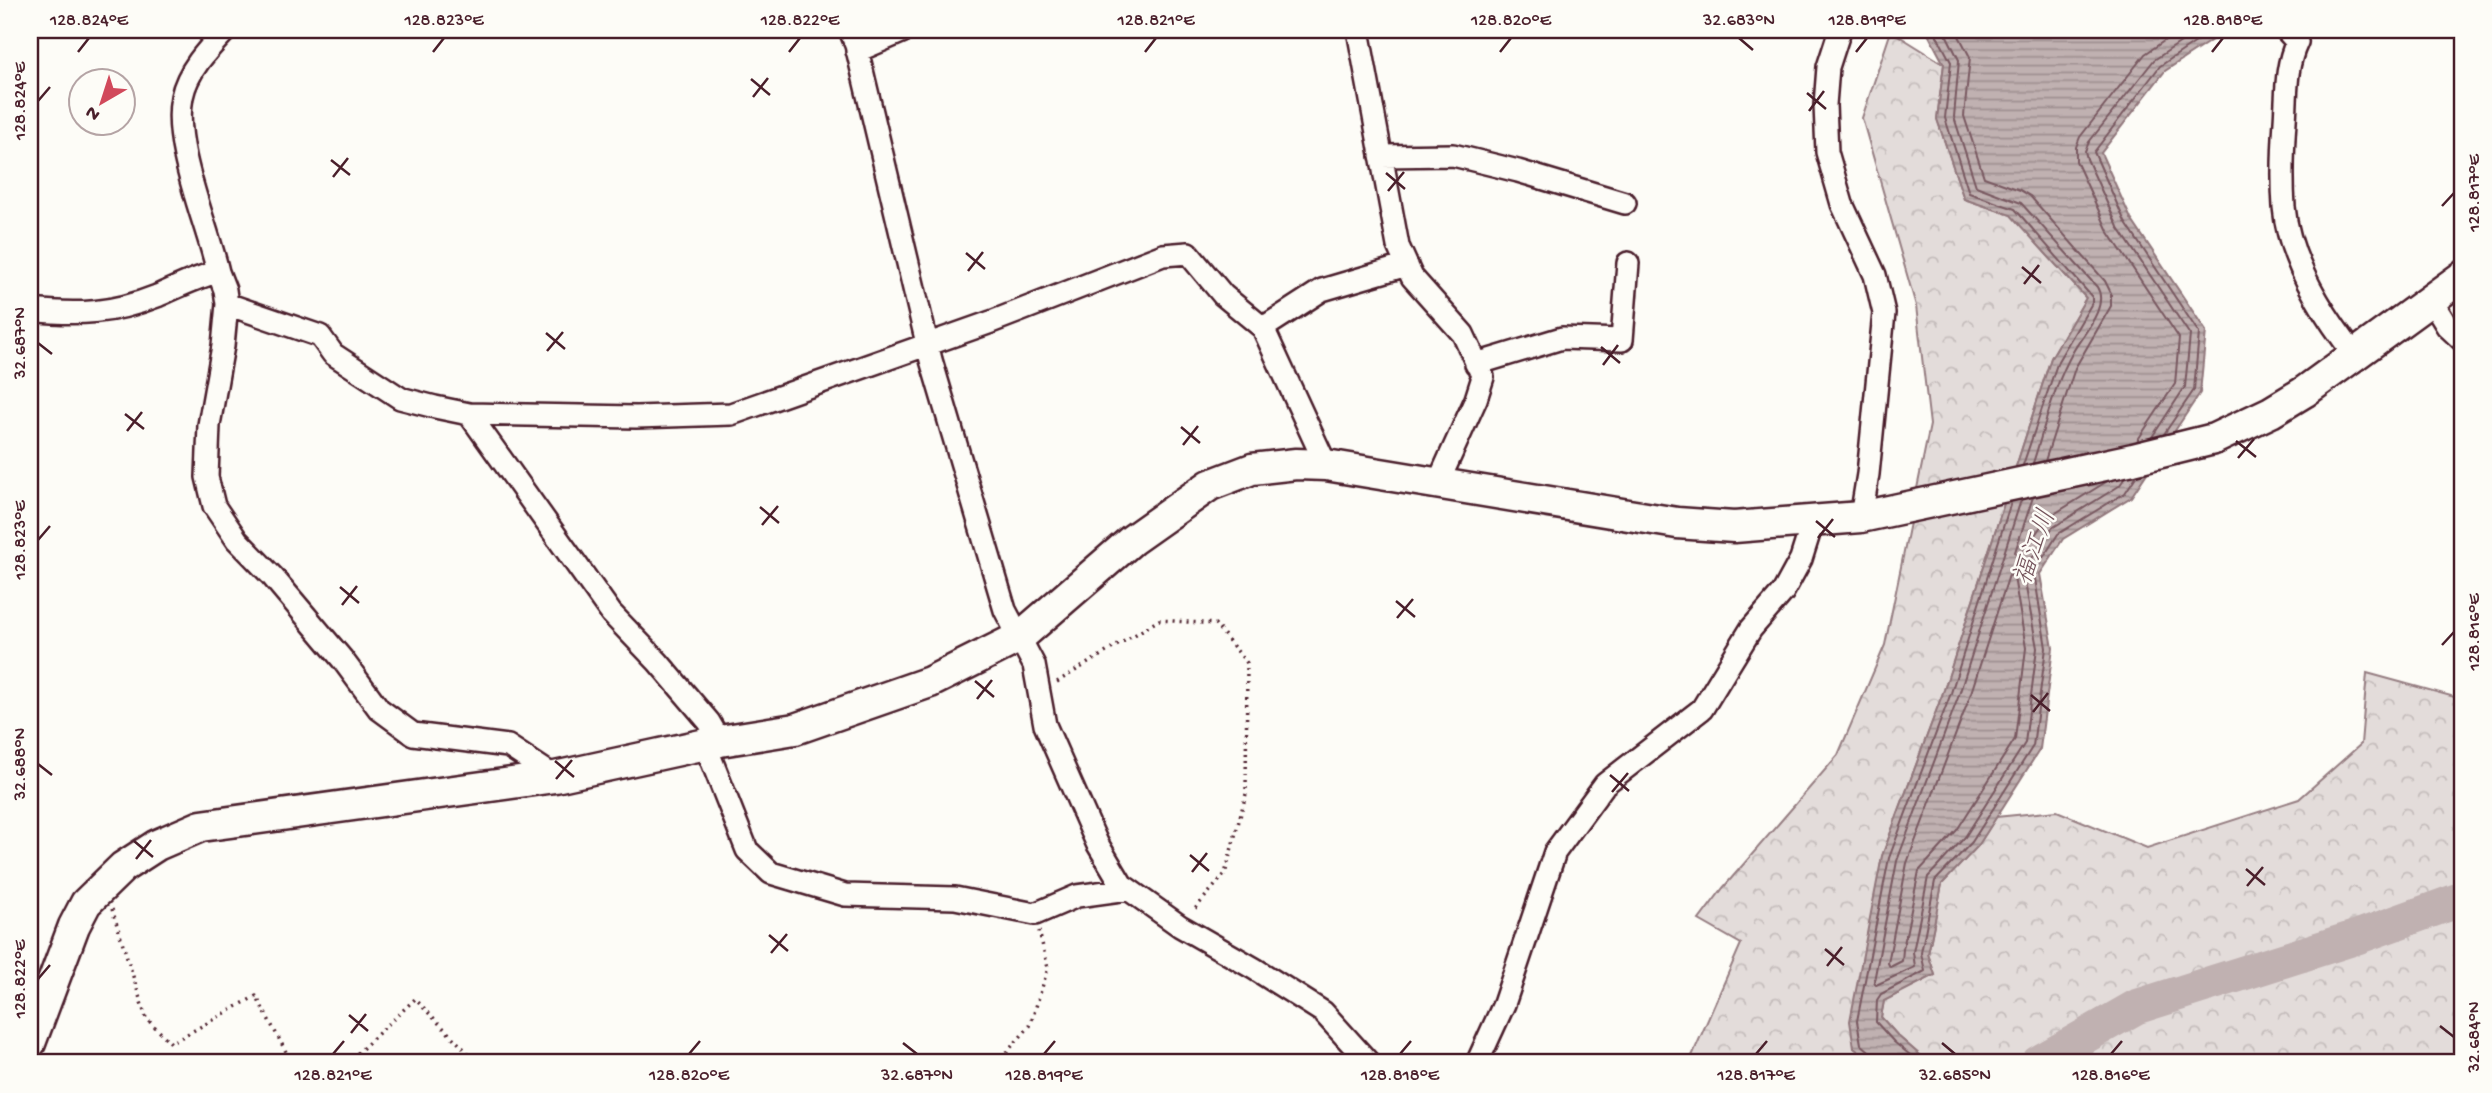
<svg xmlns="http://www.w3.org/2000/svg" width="2492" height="1093" viewBox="0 0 2492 1093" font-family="'Gochi Hand','Klee One',sans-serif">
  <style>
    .forest { fill: url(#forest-crowns); stroke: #967e82; stroke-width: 2 }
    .water { fill: url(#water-rules); stroke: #91777b; stroke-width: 2 }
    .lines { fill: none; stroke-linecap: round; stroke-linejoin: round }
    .shore { stroke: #795961; stroke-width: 2 }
    .river { stroke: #c0b1b1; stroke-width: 35 }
    .street-casing { stroke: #4a1f2b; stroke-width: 26 }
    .secondary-casing { stroke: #4a1f2b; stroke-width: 35 }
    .path { stroke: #4a1f2b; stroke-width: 3.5; stroke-dasharray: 2 5; stroke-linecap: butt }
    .street { stroke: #fdfcf7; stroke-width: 21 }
    .secondary { stroke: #fdfcf7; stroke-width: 30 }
    .ticks { fill: none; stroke: #4a1f2b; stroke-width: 2.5 }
    .labels { text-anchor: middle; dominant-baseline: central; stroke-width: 5; stroke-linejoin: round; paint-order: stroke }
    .water-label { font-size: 26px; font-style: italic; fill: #73525a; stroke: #fdfcf7 }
    .neatline { fill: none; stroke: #4a1f2b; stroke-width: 2.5 }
    .ticks-label { font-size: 18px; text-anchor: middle; fill: #4a1f2b }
  </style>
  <defs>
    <pattern id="forest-crowns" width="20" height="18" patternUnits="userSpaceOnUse" patternTransform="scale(1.75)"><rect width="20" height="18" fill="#e3dcda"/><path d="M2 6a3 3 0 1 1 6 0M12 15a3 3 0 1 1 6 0" fill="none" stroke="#c4bcbb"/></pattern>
    <pattern id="water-rules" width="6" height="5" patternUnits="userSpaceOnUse" patternTransform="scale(1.75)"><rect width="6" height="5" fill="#c0b1b1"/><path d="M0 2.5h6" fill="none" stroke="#9e8f90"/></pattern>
  </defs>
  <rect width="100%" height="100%" fill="#fdfcf7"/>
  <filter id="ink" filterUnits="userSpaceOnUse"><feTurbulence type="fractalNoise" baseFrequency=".0143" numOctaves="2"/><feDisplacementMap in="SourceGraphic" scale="14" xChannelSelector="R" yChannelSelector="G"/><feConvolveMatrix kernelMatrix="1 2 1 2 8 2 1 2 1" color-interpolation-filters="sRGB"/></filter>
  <g filter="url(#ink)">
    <!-- forest -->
    <path class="forest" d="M 1891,31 L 1944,64 L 1937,119 L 1964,199 L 2011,215 L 2086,298 L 2051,358 L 1944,690 L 1882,856 L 1854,1048 L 1873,1063 L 1689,1063 L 1741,944 L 1699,920 L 1723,888 L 1838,755 L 1885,645 L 1930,425 L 1916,306 L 1862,118 Z
      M 2367,673 L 2462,699 L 2462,1063 L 1929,1063 L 1898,1036 L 1881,1017 L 1884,1000 L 1935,975 L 1928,954 L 1942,884 L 1978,846 L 1996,817 L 2057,811 L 2147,848 L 2299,799 L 2361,744 Z"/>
    <!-- water -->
    <path class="water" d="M 1926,30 L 2227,30 L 2165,71 L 2101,153 L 2131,219 L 2206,331 L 2200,393 L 2131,497 L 2063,539 L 2040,574 L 2053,648 L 2040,749 L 1978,846 L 1942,884 L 1928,954 L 1935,975 L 1884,1001 L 1881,1017 L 1898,1036 L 1929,1063 L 1873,1063 L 1854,1048 L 1850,1021 L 1882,856 L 1944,690 L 2051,358 L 2086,298 L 2011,215 L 1964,199 L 1937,119 L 1944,64 Z"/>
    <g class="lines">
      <!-- shore -->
      <path class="shore" d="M 1934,30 L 1951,62 L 1945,118 L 1969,193 L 2015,209 L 2092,297 L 2092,303 L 2058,361 L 2023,465
        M 1944,30 L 1959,60 L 1954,117 L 1976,186 L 2021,203 L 2097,287 C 2109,306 2084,333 2074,350 C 2054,384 2045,426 2033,463
        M 1956,30 L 1970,57 L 1964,116 L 1984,177 L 2020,190 L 2030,196 L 2105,281 L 2111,293 L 2111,306 L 2075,368 L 2045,461
        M 2164,434 L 2194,390 L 2199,333 L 2125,222 L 2094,152 L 2160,66 L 2214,30
        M 2152,437 L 2185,387 L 2190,335 L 2118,227 L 2087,159 L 2085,151 L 2089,142 L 2154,60 L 2199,30
        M 2137,441 L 2175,384 L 2179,338 L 2108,231 L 2076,161 L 2076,147 L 2080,137 L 2145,54 L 2180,30
        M 2033,497 L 2015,552 L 2017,556 L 2021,555 L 2046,519 L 2106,482
        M 2021,500 L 1959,695 L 1897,861 L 1874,981 L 1876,985 L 1915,967 L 1913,952 L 1928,877 L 1965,837 L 2025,743 L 2037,648 L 2024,577 L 2027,566 L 2052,528 L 2119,486 L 2125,478
        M 2009,575 L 2014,577 L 2026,648 L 2015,739 L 1957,830 L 1919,871 L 1903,949 L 1902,961 L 1890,967 L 1888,963 L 1907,863 L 1969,699 Z
        M 1876,1063 L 1875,1056 L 1861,1044 L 1857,1021 L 1889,858 L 1951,693 L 2011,502
        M 1920,1063 L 1894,1042 L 1876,1022 L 1877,1000 L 1881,994 L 1925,971 L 1921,953 L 1935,881 L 1972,842 L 2033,746 L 2046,648 L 2034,572 L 2058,534 L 2125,493 L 2137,475"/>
      <!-- river -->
      <path class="river" d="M 2038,1063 L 2136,1007 L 2357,937 L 2462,899"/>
      <!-- street casing -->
      <g class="street-casing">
        <path id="street" d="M 226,30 C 208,49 187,71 182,97 C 172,146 207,223 218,272 L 225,290 L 227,304 L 223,346 L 209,425 L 207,477 L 214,506 L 237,540 L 272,576 L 342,659 L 379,709 L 413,734 L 508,746 L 555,777
          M 850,30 L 856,45 L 931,360 L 1005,610 L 1034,665 L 1045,725 L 1097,843 L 1122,885 L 1128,889 L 1180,926 L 1255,969 L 1323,1012 L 1369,1063
          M 1358,30 L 1398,246 L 1412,277 L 1463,334 L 1483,377 L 1476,399 L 1438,483
          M 1840,30 L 1828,67 L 1825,105 L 1827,152 L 1842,204 L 1875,275 L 1884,313 L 1868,474 L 1861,517
          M 2286,30 L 2297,42 C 2285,67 2287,93 2285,121 C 2283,149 2282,178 2284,207 C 2289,261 2322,313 2355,355
          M 857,51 L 906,30
          M 1381,156 L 1453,155 L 1518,171 L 1625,203
          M 2431,300 L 2447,326 L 2462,340
          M 227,304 L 320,336 L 333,354 L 400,398 L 435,407 L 469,414 L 636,417 L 731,414 L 991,322 L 1163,255 L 1188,253 L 1223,295 L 1263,328 L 1326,465
          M 30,310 C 77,315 112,314 157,296 C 178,287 196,277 218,272
          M 1263,328 L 1322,290 L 1407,265
          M 1476,364 L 1562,338 L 1622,340 L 1628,263
          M 469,414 L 611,613 L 658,662 L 709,722 L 720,741
          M 705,744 L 747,850 L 771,873 L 845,895 L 955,898 L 1035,914 L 1077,896 L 1128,889
          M 1477,1063 L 1504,1004 L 1555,852 L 1605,784 L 1702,709 L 1751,629 L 1783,592 L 1801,559 L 1813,521"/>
      </g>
      <!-- secondary casing -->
      <g class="secondary-casing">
        <path id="secondary" d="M 30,1043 L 74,926 L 86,903 L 123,867 L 157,845 L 201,826 L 555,777 L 720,741 L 795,729 L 930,682 L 1020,637 L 1132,540 L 1210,485 L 1252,469 L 1296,464 L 1326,465 L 1677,523 L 1734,527 L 1861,517 L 2133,459 L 2214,439 L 2271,412 L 2304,392 L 2462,277"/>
      </g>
      <!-- path -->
      <path class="path" d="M 1057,682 L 1159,620 L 1215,624 L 1247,663 L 1246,794 L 1225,874 L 1193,911
        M 112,909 L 146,1018 L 171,1043 L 256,996 L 292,1063
        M 347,1063 L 415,999 L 478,1063
        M 997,1063 L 1030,1026 L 1048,968 L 1039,931"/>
      <!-- street -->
      <use href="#street" class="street"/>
      <!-- secondary -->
      <use href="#secondary" class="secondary"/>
    </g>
  </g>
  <!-- ticks -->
  <path class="ticks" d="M 1739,38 L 1753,50M 78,52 L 89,38M 433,52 L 444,38M 789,52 L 800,38M 1145,52 L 1156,38M 1500,52 L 1511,38M 1856,52 L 1867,38M 2212,52 L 2223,38M 751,79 L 770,95M 1807,93 L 1826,109M 753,97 L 768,78M 38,101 L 50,87M 1809,111 L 1824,91M 331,160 L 350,175M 1386,173 L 1405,189M 333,177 L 348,158M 1388,191 L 1404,172M 2442,206 L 2454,193M 966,253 L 985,269M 2022,267 L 2041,283M 968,271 L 983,252M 2024,284 L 2039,265M 546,333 L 565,349M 38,343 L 52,354M 1601,347 L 1620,363M 547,351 L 563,332M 1603,365 L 1618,345M 125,414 L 144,429M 1181,427 L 1200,443M 127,431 L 142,412M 2236,441 L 2256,457M 1183,445 L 1198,426M 2238,458 L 2254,439M 760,507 L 779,523M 1816,521 L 1835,537M 762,525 L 778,506M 1818,538 L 1833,519M 38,540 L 50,526M 340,587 L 359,603M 1396,601 L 1415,617M 342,605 L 357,586M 1397,618 L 1413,599M 2442,645 L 2454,632M 975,681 L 994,697M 2031,695 L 2050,711M 977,699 L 992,680M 2033,712 L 2048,693M 555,761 L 574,777M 38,764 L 52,775M 1610,775 L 1629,791M 556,779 L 572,760M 1612,792 L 1628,773M 134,841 L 153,857M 1190,855 L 1209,871M 136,859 L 151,840M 2246,869 L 2265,885M 1192,872 L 1207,853M 2247,886 L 2263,867M 769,935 L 788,951M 1825,949 L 1844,965M 771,953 L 787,934M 1827,966 L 1842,947M 38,979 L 50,965M 349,1015 L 368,1031M 2440,1026 L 2454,1037M 351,1033 L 366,1014M 903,1043 L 917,1054M 1942,1043 L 1955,1054M 333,1054 L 344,1041M 689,1054 L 700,1041M 1044,1054 L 1055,1041M 1400,1054 L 1411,1041M 1756,1054 L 1767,1041M 2111,1054 L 2122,1041"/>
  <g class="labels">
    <!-- water labels -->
    <g class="water-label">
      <text transform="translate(2037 548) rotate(-70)">福江川</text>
    </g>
  </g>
  <!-- margin -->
  <rect width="2492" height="1093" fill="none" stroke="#fdfcf7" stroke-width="77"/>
  <!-- north arrow -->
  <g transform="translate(102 102) rotate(219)"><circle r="33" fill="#fdfcf7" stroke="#b5a4a5" stroke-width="2"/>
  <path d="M0-5L12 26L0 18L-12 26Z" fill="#d1495b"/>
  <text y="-10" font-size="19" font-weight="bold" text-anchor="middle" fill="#4a1f2b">N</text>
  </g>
  <rect x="38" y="38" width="2416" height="1016" class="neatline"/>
  <g class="ticks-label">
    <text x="89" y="25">128.824°E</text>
    <text x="444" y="25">128.823°E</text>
    <text x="800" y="25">128.822°E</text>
    <text x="1156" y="25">128.821°E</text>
    <text x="1511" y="25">128.820°E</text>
    <text x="1739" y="25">32.683°N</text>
    <text x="1867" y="25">128.819°E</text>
    <text x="2223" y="25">128.818°E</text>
    <text transform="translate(19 101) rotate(-90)" y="6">128.824°E</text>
    <text transform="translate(2473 193) rotate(-90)" y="6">128.817°E</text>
    <text transform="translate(19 343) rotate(-90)" y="6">32.687°N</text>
    <text transform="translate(19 540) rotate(-90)" y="6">128.823°E</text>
    <text transform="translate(2473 632) rotate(-90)" y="6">128.816°E</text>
    <text transform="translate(19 764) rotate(-90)" y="6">32.688°N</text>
    <text transform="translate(19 979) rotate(-90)" y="6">128.822°E</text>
    <text transform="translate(2473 1037) rotate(-90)" y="6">32.684°N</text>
    <text x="333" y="1080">128.821°E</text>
    <text x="689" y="1080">128.820°E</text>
    <text x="917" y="1080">32.687°N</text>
    <text x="1044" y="1080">128.819°E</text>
    <text x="1400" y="1080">128.818°E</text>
    <text x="1756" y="1080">128.817°E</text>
    <text x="1955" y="1080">32.685°N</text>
    <text x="2111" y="1080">128.816°E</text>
  </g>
</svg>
